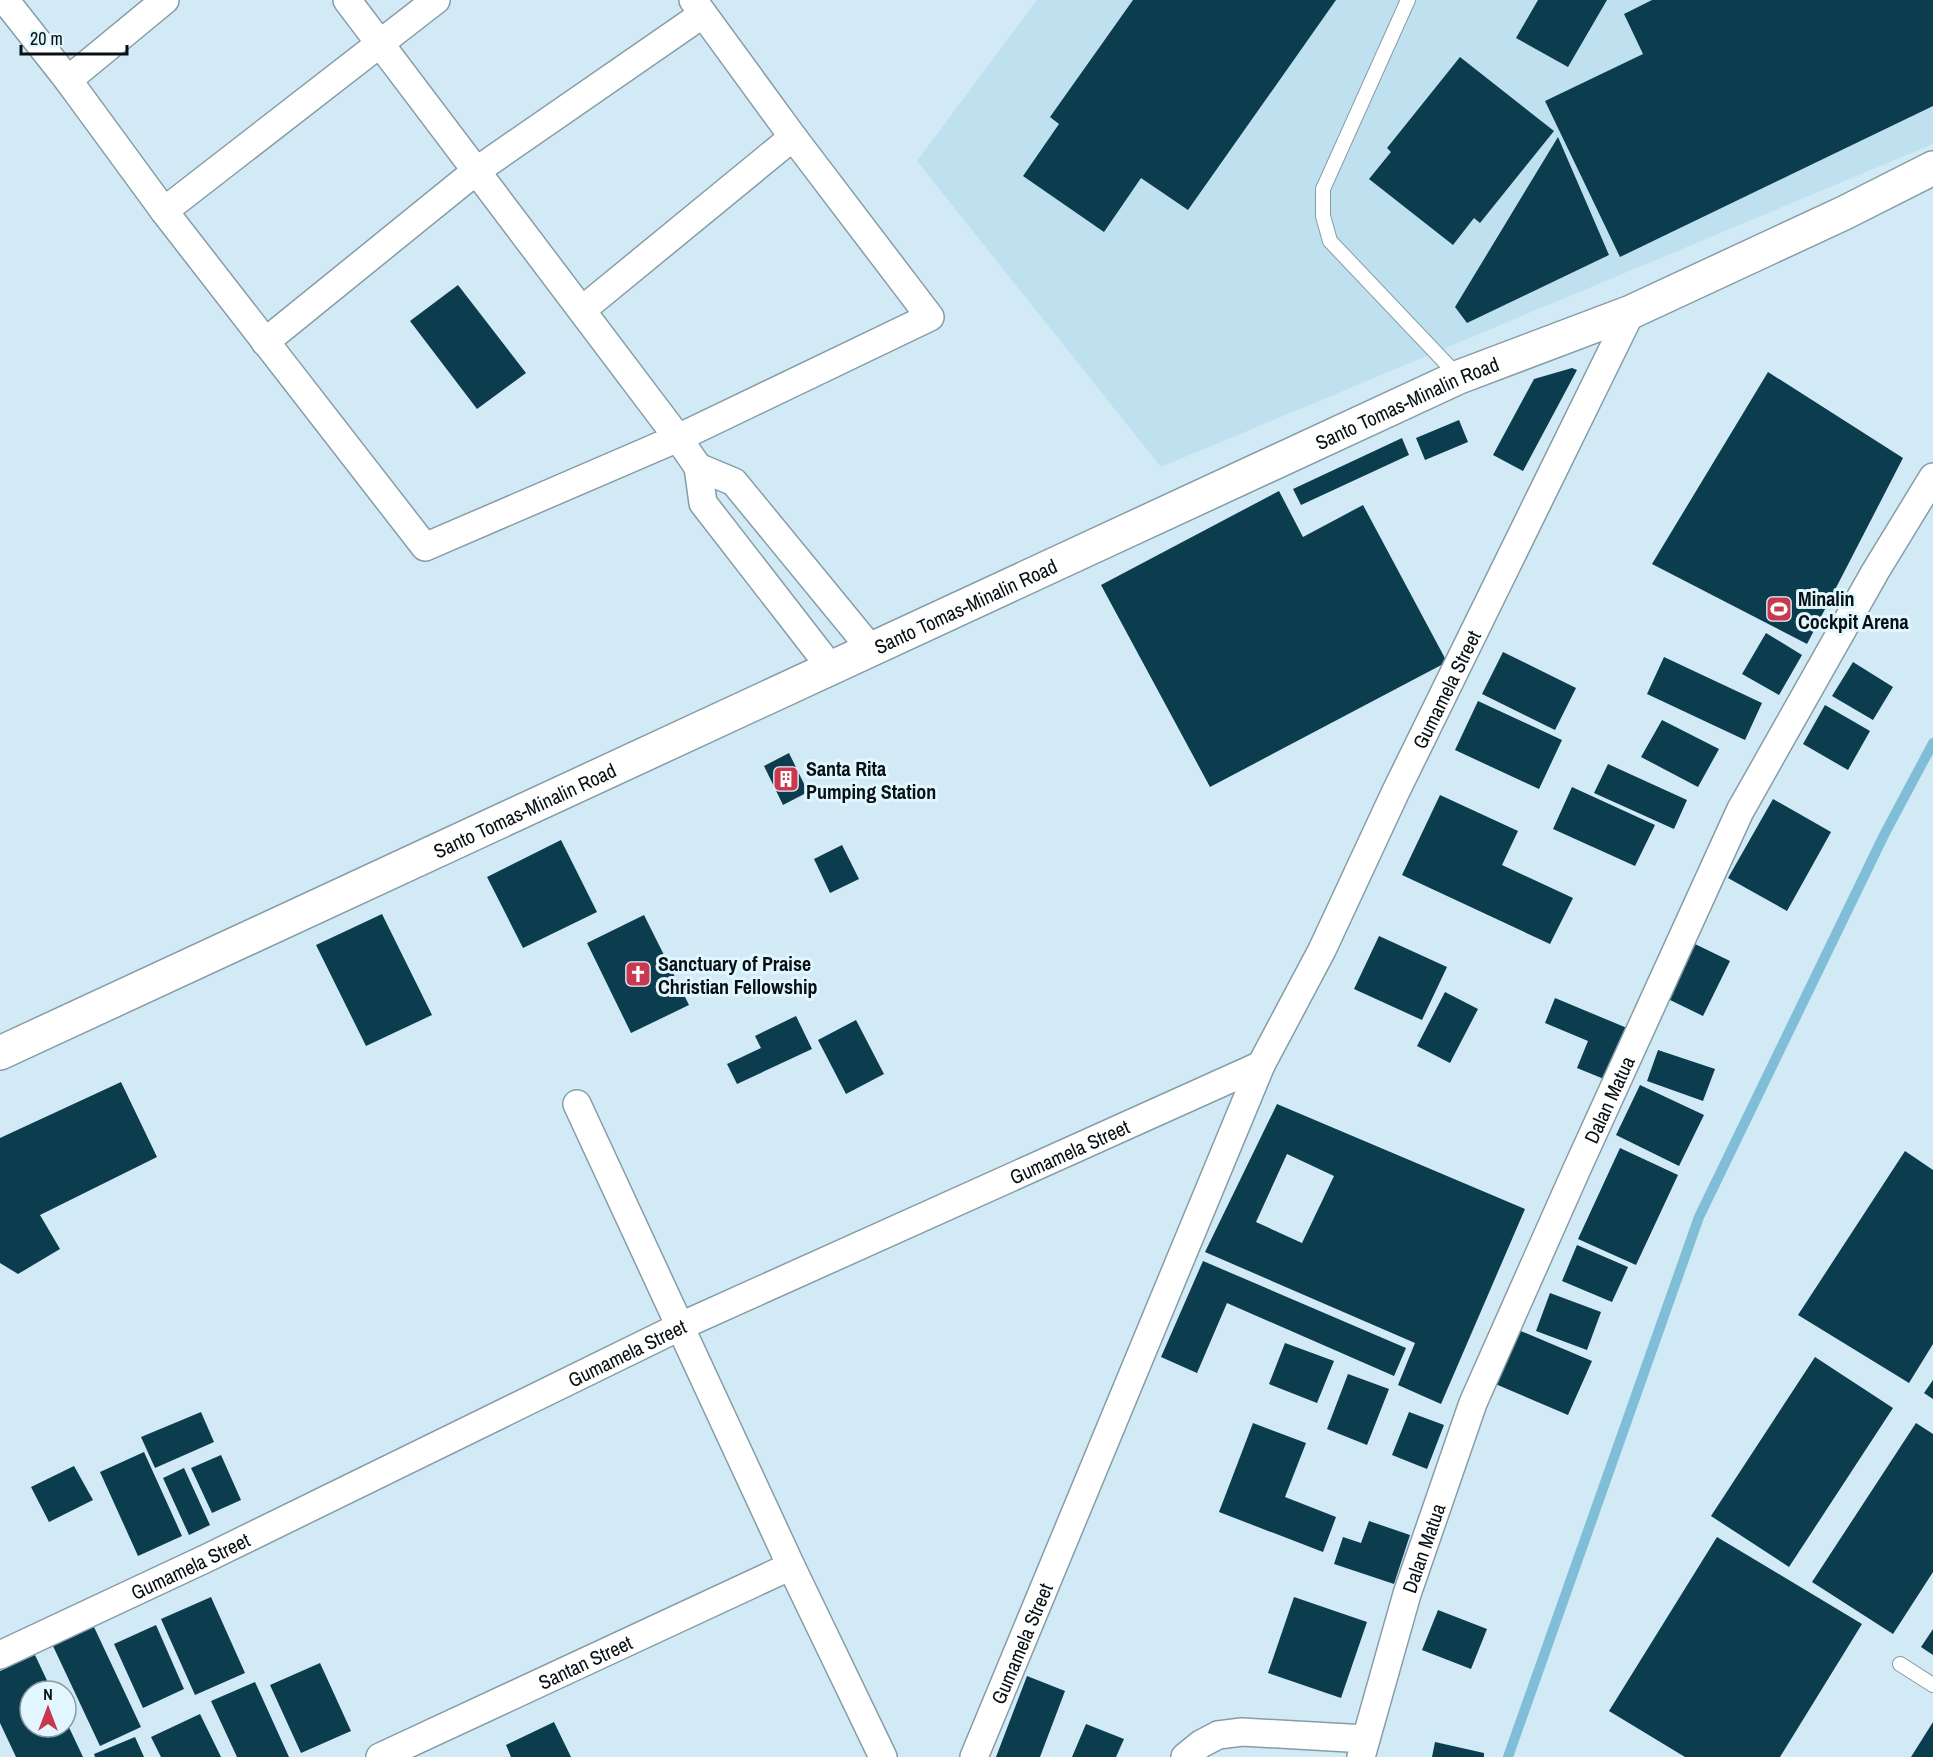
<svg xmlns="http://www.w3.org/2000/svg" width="1933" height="1757" viewBox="0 0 1933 1757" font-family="'Archivo Narrow',sans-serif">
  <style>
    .built { fill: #bfe0ef }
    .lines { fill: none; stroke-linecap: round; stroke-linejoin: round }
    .stream { stroke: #80bed8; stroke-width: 10 }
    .building { fill: #0b3d4f; fill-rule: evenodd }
    .service-casing { stroke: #869da7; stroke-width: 16 }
    .minor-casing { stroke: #869da7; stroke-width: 30 }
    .secondary-casing { stroke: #869da7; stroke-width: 36 }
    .service { stroke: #fff; stroke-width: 14 }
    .minor { stroke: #fff; stroke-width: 27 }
    .secondary { stroke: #fff; stroke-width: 33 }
    .labels { text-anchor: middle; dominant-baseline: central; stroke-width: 6; stroke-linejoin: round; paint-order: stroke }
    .street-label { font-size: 20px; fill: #081013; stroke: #e2f6ff }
    .poi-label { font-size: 20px; font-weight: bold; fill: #081013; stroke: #e2f6ff; text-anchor: start }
  </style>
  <rect width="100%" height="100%" fill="#d1eaf5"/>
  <!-- built -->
  <path class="built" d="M 1037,0 L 1933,0 L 1933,144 L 1161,467 L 917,161 Z"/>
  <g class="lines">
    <!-- stream -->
    <path class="stream" d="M 1508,1757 L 1699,1217 L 1884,835 L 1933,743"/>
  </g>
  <!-- building -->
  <path class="building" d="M 1133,0 L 1336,0 L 1188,210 L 1141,178 L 1104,232 L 1023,176 L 1059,124 L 1050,117 Z
    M 1538,0 L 1607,0 L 1568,67 L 1516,38 Z
    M 1652,0 L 1933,0 L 1933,106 L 1620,257 L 1545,101 L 1643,54 L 1624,14 Z
    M 1460,57 L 1554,131 L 1480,223 L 1474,218 L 1453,245 L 1369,179 L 1391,152 L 1387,148 Z
    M 1558,137 L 1609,255 L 1467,323 L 1455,307 Z
    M 458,285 L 526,373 L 477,409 L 410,321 Z
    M 1572,368 L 1577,370 L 1523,471 L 1493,455 L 1534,379 Z
    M 1768,372 L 1903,458 L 1807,644 L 1652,564 Z
    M 1459,420 L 1468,442 L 1425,460 L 1416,438 Z
    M 1402,438 L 1409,455 L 1301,505 L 1293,489 Z
    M 1279,491 L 1303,537 L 1363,505 L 1447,662 L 1210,787 L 1101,585 Z
    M 1766,633 L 1802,655 L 1779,695 L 1742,674 Z
    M 1503,652 L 1576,688 L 1555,730 L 1482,694 Z
    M 1664,657 L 1762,703 L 1745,740 L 1647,694 Z
    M 1853,662 L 1893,687 L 1873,720 L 1832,696 Z
    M 1478,701 L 1562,740 L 1539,789 L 1455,750 Z
    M 1825,705 L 1870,731 L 1848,770 L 1803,744 Z
    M 1662,720 L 1719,749 L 1698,787 L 1641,757 Z
    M 789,753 L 808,792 L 783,805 L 764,766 Z
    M 1608,764 L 1687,800 L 1674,829 L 1594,793 Z
    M 1572,787 L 1655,825 L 1635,866 L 1553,829 Z
    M 1440,795 L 1518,831 L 1502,865 L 1573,898 L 1550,944 L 1402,875 Z
    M 1773,799 L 1831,832 L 1787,911 L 1728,878 Z
    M 561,840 L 597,912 L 523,948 L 487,877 Z
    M 842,845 L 859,879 L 830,893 L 814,859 Z
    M 382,914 L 432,1015 L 366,1046 L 316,945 Z
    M 644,915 L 689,1005 L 631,1033 L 587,943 Z
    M 1379,936 L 1447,967 L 1422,1020 L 1354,989 Z
    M 1695,944 L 1730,961 L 1703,1016 L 1668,999 Z
    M 1445,992 L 1478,1009 L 1450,1063 L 1417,1046 Z
    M 1555,998 L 1627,1028 L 1604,1079 L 1577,1068 L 1588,1041 L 1545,1023 Z
    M 796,1016 L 812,1049 L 737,1084 L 727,1064 L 761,1048 L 755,1036 Z
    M 856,1020 L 884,1074 L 846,1094 L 818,1040 Z
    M 1658,1050 L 1715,1069 L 1703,1101 L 1647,1081 Z
    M 121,1082 L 157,1157 L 40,1215 L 60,1249 L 18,1274 L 0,1263 L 0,1138 Z
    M 1640,1085 L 1704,1115 L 1679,1166 L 1616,1135 Z
    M 1277,1104 L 1525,1209 L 1441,1404 L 1398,1385 L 1415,1343 L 1205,1252 ZM 1287,1154 L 1334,1176 L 1302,1243 L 1256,1222 Z
    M 1620,1148 L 1678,1175 L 1636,1265 L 1578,1239 Z
    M 1905,1151 L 1933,1170 L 1933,1344 L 1909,1383 L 1798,1315 Z
    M 1577,1245 L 1628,1267 L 1612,1302 L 1562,1281 Z
    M 1203,1261 L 1406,1348 L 1394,1376 L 1227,1303 L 1197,1373 L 1161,1357 Z
    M 1550,1293 L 1601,1312 L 1587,1350 L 1536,1331 Z
    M 1516,1329 L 1592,1361 L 1568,1415 L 1493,1383 Z
    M 1285,1343 L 1334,1361 L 1317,1403 L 1269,1384 Z
    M 1815,1357 L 1893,1408 L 1789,1567 L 1711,1516 Z
    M 1348,1374 L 1389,1389 L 1367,1445 L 1327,1429 Z
    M 1933,1380 L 1933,1399 L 1924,1393 Z
    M 201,1412 L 214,1442 L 155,1468 L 141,1437 Z
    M 1409,1412 L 1444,1425 L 1427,1469 L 1392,1455 Z
    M 1253,1423 L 1306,1443 L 1285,1497 L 1336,1517 L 1323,1552 L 1219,1512 Z
    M 1916,1423 L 1933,1434 L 1933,1572 L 1893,1634 L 1812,1582 Z
    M 144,1452 L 182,1536 L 138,1556 L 100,1472 Z
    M 221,1455 L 241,1500 L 212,1513 L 191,1468 Z
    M 74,1466 L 93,1500 L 49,1522 L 31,1487 Z
    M 184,1468 L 210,1525 L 189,1535 L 163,1478 Z
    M 1369,1521 L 1410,1535 L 1394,1584 L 1334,1564 L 1343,1537 L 1361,1543 Z
    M 1717,1537 L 1862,1624 L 1780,1757 L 1685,1757 L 1609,1711 Z
    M 211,1597 L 245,1673 L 195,1695 L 161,1619 Z
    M 1294,1597 L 1367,1622 L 1341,1698 L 1268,1673 Z
    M 1438,1610 L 1487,1629 L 1471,1669 L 1422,1650 Z
    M 156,1625 L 184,1689 L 143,1708 L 114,1644 Z
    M 94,1627 L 141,1727 L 100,1746 L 53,1646 Z
    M 1933,1629 L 1933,1655 L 1921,1647 Z
    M 35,1655 L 52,1691 L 30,1691 L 30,1727 L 66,1727 L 66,1721 L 83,1757 L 16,1757 L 0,1723 L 0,1671 Z
    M 320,1663 L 351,1731 L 301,1753 L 270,1685 Z
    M 1027,1676 L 1065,1691 L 1040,1757 L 996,1757 Z
    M 255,1682 L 289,1757 L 237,1757 L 211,1701 Z
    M 200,1714 L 221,1757 L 161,1757 L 151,1737 Z
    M 554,1722 L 571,1757 L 511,1757 L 506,1745 Z
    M 1933,1722 L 1933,1757 L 1911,1757 Z
    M 1086,1724 L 1124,1739 L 1116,1757 L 1072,1757 Z
    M 135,1737 L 144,1757 L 95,1757 L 94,1754 Z
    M 1435,1742 L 1484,1753 L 1484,1757 L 1432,1757 Z"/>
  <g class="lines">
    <!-- service casing -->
    <g class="service-casing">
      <path id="service" d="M 1408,0 L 1323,189 L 1323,216 L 1330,241 L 1459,377
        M 1900,1664 L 1933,1685"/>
    </g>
    <!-- minor casing -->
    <g class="minor-casing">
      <g id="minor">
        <path d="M 5,0 L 68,80 L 164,211 L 425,547 L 678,438 L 930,317 L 793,137 L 693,0"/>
        <path d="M 347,0 L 678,438 L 698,467 L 703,503 L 831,668"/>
        <path d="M 68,80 L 165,0"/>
        <path d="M 164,211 L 436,0"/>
        <path d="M 582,310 L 793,137"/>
        <path d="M 265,342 L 476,171 L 703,14"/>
        <path d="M 698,467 L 734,482 L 871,649"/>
        <path d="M 577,1104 L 791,1566 L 883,1757"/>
        <path id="s1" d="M 0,1655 L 207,1558 L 681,1326 L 1261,1065"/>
        <path id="s2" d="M 380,1757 L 791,1566"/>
        <path id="s3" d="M 974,1757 L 1261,1065 L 1322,950 L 1396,791 L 1631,312"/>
        <path d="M 1185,1757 L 1201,1744 L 1218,1735 L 1242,1732 L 1366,1739"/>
        <path id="s4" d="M 1361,1757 L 1407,1594 L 1473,1403 L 1576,1171 L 1740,811 L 1875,572 L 1933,477"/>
      </g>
    </g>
    <!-- secondary casing -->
    <g class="secondary-casing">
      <g id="secondary">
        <path id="s5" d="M 0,1053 L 1459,377 L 1631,312 L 1844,213 L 1933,168"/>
      </g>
    </g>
    <!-- service -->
    <use href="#service" class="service"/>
    <!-- minor -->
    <use href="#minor" class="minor"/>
    <!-- secondary -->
    <use href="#secondary" class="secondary"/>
  </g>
  <!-- icons -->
  <defs>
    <g id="stadium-square" transform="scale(1.35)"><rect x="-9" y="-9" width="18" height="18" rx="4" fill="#c8384e" stroke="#e2f6ff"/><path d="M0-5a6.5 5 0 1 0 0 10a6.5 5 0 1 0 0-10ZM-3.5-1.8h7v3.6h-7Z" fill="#fff"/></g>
    <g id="building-square" transform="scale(1.35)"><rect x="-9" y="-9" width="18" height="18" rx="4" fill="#c8384e" stroke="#e2f6ff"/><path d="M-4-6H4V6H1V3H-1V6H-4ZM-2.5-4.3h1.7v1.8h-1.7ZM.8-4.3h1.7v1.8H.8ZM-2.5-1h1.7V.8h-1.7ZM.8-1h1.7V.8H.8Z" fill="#fff"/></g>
    <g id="church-square" transform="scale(1.35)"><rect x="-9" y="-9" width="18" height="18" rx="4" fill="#c8384e" stroke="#e2f6ff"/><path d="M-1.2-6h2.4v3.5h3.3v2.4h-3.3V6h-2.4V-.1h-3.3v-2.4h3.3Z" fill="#fff"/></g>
  </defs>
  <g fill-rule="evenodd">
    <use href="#stadium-square" x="1779" y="609"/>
    <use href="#building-square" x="786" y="779"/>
    <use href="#church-square" x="638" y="974"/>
  </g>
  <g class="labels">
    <!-- street labels -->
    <g class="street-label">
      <text stroke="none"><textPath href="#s5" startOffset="1550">Santo Tomas-Minalin Road</textPath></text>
      <text stroke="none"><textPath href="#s5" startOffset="1064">Santo Tomas-Minalin Road</textPath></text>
      <text stroke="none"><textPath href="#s3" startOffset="1168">Gumamela Street</textPath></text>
      <text stroke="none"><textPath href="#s5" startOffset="578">Santo Tomas-Minalin Road</textPath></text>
      <text stroke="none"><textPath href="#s4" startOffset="704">Dalan Matua</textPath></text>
      <text stroke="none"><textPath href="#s1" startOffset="1182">Gumamela Street</textPath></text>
      <text stroke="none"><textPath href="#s1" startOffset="696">Gumamela Street</textPath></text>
      <text stroke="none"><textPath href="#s4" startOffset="218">Dalan Matua</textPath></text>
      <text stroke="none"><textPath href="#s1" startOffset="210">Gumamela Street</textPath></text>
      <text stroke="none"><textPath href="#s3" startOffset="123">Gumamela Street</textPath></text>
      <text stroke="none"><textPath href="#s2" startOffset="226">Santan Street</textPath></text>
    </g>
    <!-- poi labels -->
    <g class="poi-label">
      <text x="1798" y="598">Minalin<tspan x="1798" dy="23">Cockpit Arena</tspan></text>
      <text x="806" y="768">Santa Rita<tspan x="806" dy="23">Pumping Station</tspan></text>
      <text x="658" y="963">Sanctuary of Praise<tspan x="658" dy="23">Christian Fellowship</tspan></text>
    </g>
  </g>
  <!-- north arrow -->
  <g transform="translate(48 1709)"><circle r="28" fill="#e2f6ff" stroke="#8b9aa1" stroke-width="1.5"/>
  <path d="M0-4.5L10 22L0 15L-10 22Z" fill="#c8384e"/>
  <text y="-9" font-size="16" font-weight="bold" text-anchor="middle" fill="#081013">N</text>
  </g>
  <!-- scale -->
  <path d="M21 45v9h106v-9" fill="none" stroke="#081013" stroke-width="3"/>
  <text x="30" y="45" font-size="18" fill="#081013" stroke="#e2f6ff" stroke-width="4.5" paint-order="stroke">20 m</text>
</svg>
